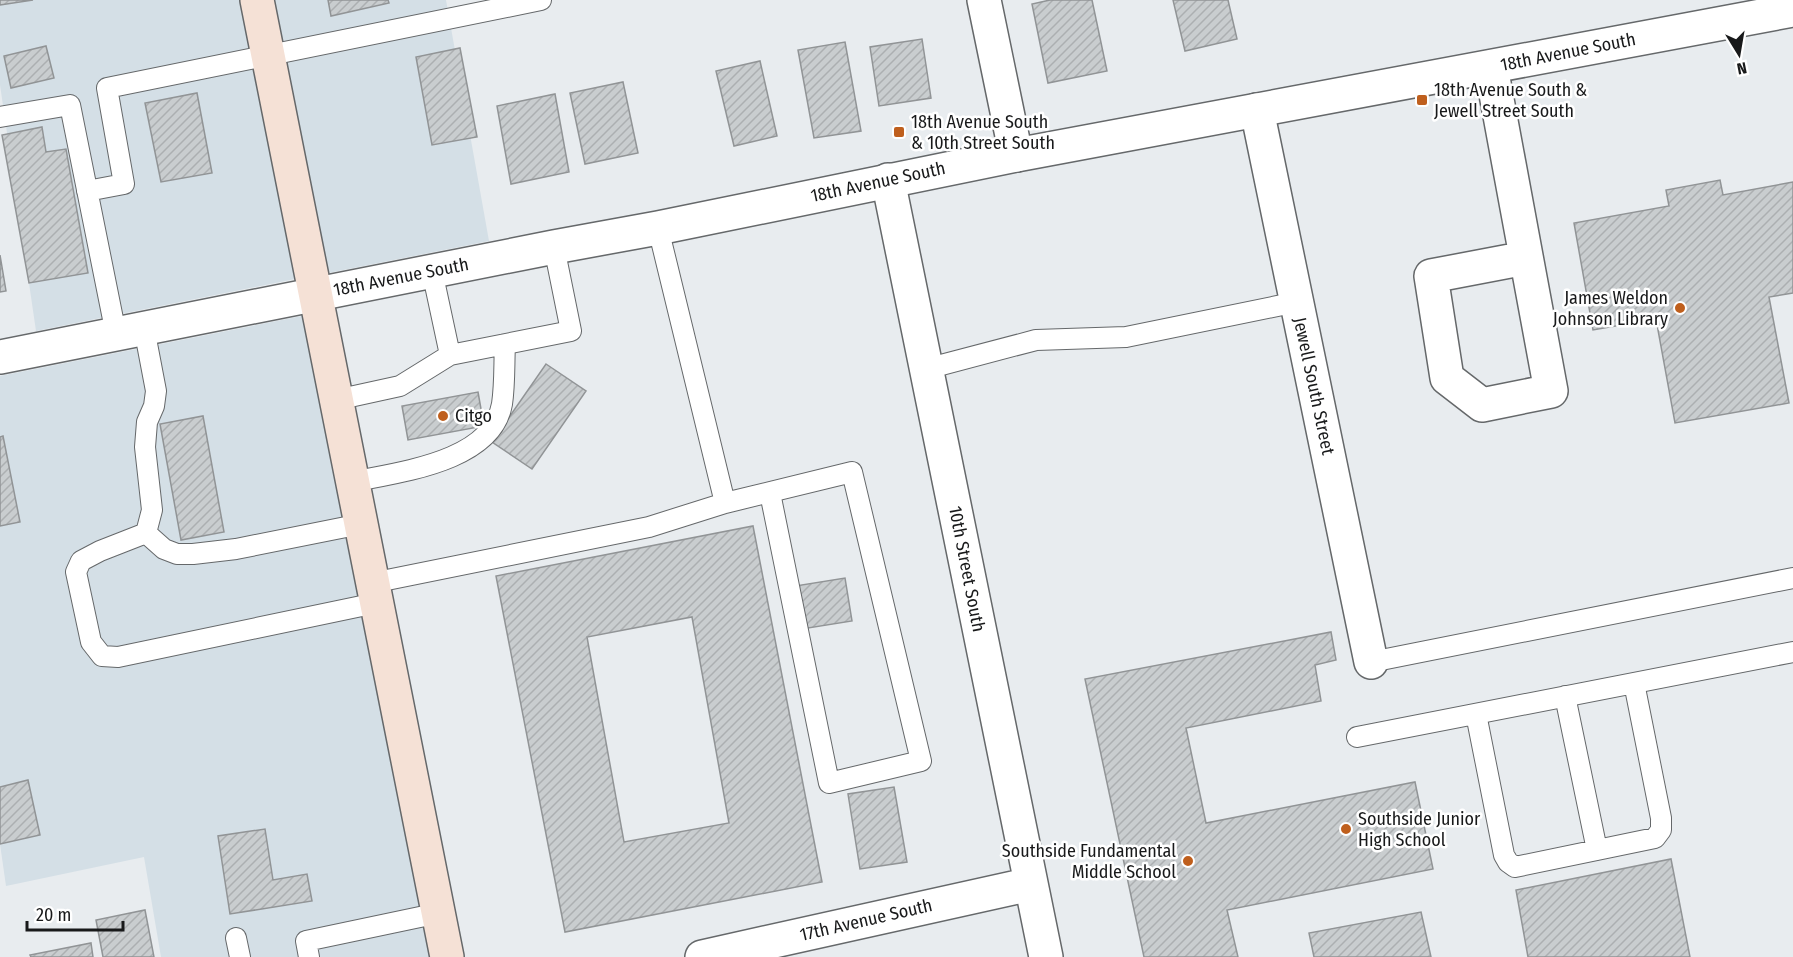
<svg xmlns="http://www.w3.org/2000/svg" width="1793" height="957" viewBox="0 0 1793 957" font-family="'Fira Sans Condensed',sans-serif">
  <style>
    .built { fill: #d4dfe6 }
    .building { fill: url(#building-hatch); stroke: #919496; stroke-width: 1.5; fill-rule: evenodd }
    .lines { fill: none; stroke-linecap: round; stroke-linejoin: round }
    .service-casing { stroke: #65686a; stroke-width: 22 }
    .minor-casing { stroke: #65686a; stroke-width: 36 }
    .tertiary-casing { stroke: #65686a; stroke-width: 36 }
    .secondary-casing { stroke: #65686a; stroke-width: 36 }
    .service { stroke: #fff; stroke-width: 20 }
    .minor { stroke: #fff; stroke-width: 33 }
    .tertiary { stroke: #fff; stroke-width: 33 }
    .secondary { stroke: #f5e1d6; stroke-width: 33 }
    .poi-dot { fill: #bf5f1d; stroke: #fff; stroke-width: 2 }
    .labels { text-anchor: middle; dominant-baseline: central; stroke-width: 5; stroke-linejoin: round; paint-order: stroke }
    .street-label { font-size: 18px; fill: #18191a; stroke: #fff }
    .poi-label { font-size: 18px; fill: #18191a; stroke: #fff; text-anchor: start }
  </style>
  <defs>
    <pattern id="building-hatch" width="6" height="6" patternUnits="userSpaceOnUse" patternTransform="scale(1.5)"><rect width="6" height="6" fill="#c9cdcf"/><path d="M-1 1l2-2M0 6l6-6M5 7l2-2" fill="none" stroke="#acafb1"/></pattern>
  </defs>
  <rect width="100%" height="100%" fill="#e8ecef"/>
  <!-- built -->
  <path class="built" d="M 0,0 L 240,0 L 295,279 L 36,331 L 0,85 Z
    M 274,0 L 446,0 L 489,241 L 328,273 Z
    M 302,316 L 430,957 L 161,957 L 144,857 L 6,886 L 0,844 L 0,376 Z"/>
  <!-- building -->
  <path class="building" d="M 0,0 L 33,0 L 0,5 Z
    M 328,0 L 388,0 L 389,3 L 331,16 Z
    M 1050,0 L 1092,0 L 1107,71 L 1048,83 L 1032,4 Z
    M 1173,0 L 1228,0 L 1237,39 L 1185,51 Z
    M 922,39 L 931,98 L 879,106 L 870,47 Z
    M 845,42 L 861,131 L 814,138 L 798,50 Z
    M 46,46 L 54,78 L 11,88 L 4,56 Z
    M 460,48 L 477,137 L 432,145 L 416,57 Z
    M 760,61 L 777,136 L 734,146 L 716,71 Z
    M 623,82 L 638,153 L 585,164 L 570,93 Z
    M 197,93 L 212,173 L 161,182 L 145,103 Z
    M 555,94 L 569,172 L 511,184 L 497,106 Z
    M 42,127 L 46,152 L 66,149 L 88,273 L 29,283 L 2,135 Z
    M 1720,180 L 1723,195 L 1793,182 L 1793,293 L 1769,297 L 1789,403 L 1675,423 L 1656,319 L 1593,330 L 1574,223 L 1669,206 L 1666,190 Z
    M 0,255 L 6,291 L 0,292 Z
    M 546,364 L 586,391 L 532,469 L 492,442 Z
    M 478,392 L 484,426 L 408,440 L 402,406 Z
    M 203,416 L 224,532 L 181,540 L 160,424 Z
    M 3,436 L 20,522 L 0,526 L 0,437 Z
    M 753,526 L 822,882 L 565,932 L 496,576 ZM 692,617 L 729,823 L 624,842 L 587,637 Z
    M 845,578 L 852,621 L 802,629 L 795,586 Z
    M 1331,632 L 1336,660 L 1315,665 L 1321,701 L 1186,728 L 1206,823 L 1415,782 L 1433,869 L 1227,910 L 1238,957 L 1144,957 L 1085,679 Z
    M 28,780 L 40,835 L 0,844 L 0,787 Z
    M 894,787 L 907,862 L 860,869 L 848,794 Z
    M 265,829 L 273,880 L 307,874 L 312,901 L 230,914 L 218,836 Z
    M 1671,859 L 1690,957 L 1528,957 L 1516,890 Z
    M 145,910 L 154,957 L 103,957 L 96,920 Z
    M 1421,912 L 1431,957 L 1314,957 L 1309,933 Z
    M 91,943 L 93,957 L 31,957 L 30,955 Z"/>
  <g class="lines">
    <!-- service casing -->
    <g class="service-casing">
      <path id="service" d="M 0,117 L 70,105 L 116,334
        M 87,191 L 124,184 L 107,88 L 541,0
        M 658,228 L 725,503
        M 432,271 L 450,355
        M 144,328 L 156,391 L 154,406 L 147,422 L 145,447 L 152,510 L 146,533 L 100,551 L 81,561 L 76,572 L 91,642 L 102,656 L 118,657 L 376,603
        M 926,369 L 1036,340 L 1126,337 L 1297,302
        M 336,400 L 400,386 L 450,355 L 571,331 L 554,247
        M 352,482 C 399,472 492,462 502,404 C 505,384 504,363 505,344
        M 146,533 L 164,549 L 177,554 L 193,554 L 236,549 L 361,524
        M 372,583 L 649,527 L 725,503 L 852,472 L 921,761 L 829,783 L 770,493
        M 1371,662 L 1793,578
        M 1565,696 L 1597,850
        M 1476,714 L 1504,855 L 1508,862 L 1515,867 L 1655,838 L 1661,830 L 1661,818 L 1634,683
        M 1357,737 L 1793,652
        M 236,938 L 240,957
        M 309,957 L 306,941 L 439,913"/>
    </g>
    <!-- minor casing -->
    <g class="minor-casing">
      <path id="minor" d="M 984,0 L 1016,155
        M 1491,67 L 1551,391 L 1482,405 L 1447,378 L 1431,276 L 1526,258
        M 1257,110 L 1371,662
        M 888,180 L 1046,957
        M 702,957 L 1031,884"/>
    </g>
    <!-- tertiary casing -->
    <g class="tertiary-casing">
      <path id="tertiary" d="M 0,357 L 554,247 L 658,228 L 1016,155 L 1793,10"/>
    </g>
    <!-- secondary casing -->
    <g class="secondary-casing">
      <path id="secondary" d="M 257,0 L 447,957"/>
    </g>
    <!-- service -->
    <use href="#service" class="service"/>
    <!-- minor -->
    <use href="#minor" class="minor"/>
    <!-- tertiary -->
    <use href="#tertiary" class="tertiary"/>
    <!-- secondary -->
    <use href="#secondary" class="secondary"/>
  </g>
  <!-- markers -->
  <g class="poi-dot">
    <rect x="1416" y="94" width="12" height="12" rx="3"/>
    <rect x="893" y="126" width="12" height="12" rx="3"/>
    <circle cx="1680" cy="308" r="6"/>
    <circle cx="443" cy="416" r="6"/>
    <circle cx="1346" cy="829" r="6"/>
    <circle cx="1188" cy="861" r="6"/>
  </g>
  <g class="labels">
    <!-- street labels -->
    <g class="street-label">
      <text transform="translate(1568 52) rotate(-11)">18th Avenue South</text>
      <text transform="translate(878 182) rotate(-12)">18th Avenue South</text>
      <text transform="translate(401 277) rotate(-11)">18th Avenue South</text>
      <text transform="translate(1314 386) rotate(78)">Jewell South Street</text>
      <text transform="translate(967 569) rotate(79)">10th Street South</text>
      <text transform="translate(866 920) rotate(-13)">17th Avenue South</text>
    </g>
    <!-- poi labels -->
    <g class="poi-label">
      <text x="1434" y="90">18th Avenue South &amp;<tspan x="1434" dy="21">Jewell Street South</tspan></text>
      <text x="911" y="122">18th Avenue South<tspan x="911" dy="21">&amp; 10th Street South</tspan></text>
      <text x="1668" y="298" text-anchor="end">James Weldon<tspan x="1668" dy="21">Johnson Library</tspan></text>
      <text x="455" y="416">Citgo</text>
      <text x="1358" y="819">Southside Junior<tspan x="1358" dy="21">High School</tspan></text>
      <text x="1176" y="851" text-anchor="end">Southside Fundamental<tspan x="1176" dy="21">Middle School</tspan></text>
    </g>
  </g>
  <!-- north arrow -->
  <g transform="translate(1739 54) rotate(169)" stroke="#ffffff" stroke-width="4.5" paint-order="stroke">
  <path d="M0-4.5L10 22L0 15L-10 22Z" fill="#18191a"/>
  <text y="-9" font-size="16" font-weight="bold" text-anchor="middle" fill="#18191a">N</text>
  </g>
  <!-- scale -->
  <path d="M27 921v9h96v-9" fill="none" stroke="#18191a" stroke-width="3"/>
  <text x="36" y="921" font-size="18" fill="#18191a" stroke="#ffffff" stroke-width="4.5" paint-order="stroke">20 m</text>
</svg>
